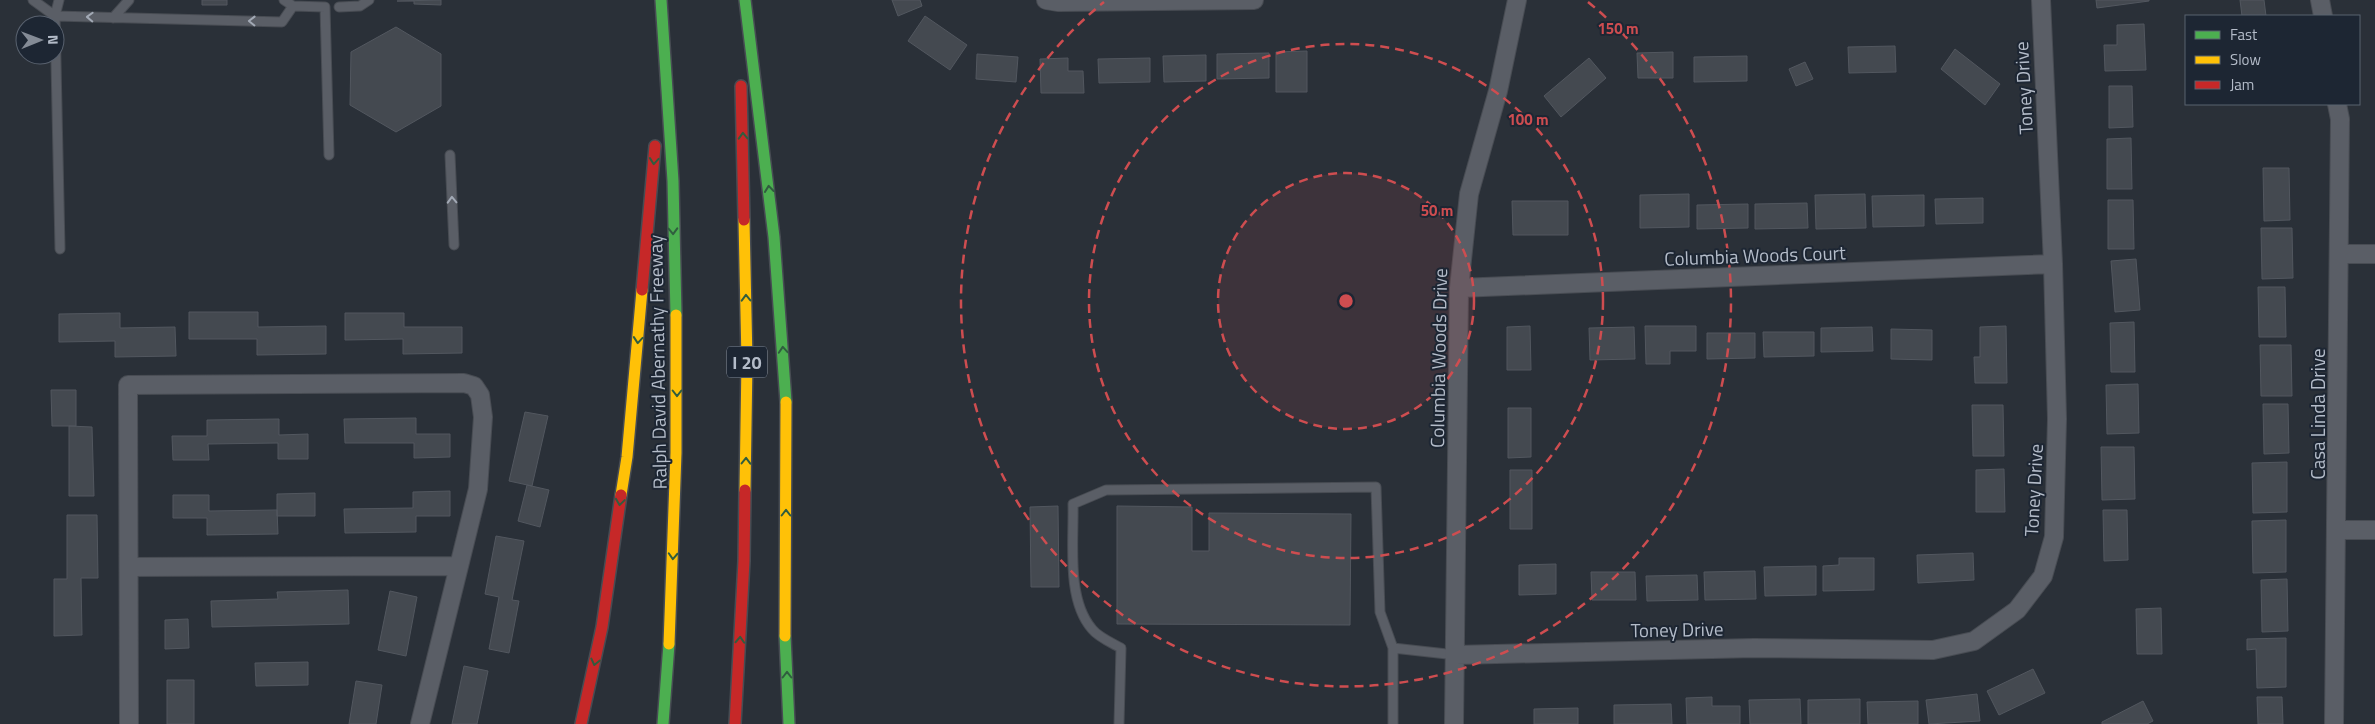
<svg xmlns="http://www.w3.org/2000/svg" width="2375" height="724" viewBox="0 0 2375 724" font-family="'Titillium Web',sans-serif">
  <style>
    .building { fill: #444950; stroke: #52575f }
    .lines { fill: none; stroke-linecap: round; stroke-linejoin: round }
    .lane-casing { stroke: #484c53; stroke-width: 11 }
    .street-casing { stroke: #484c53; stroke-width: 20 }
    .fast-casing { stroke: #474c53; stroke-width: 14 }
    .slow-casing { stroke: #474c53; stroke-width: 14 }
    .jam-casing { stroke: #474c53; stroke-width: 14 }
    .lane { stroke: #5a5e66; stroke-width: 9 }
    .street { stroke: #5a5e66; stroke-width: 18 }
    .fast { stroke: #4caf50; stroke-width: 11 }
    .slow { stroke: #ffc107; stroke-width: 11 }
    .jam { stroke: #c62828; stroke-width: 11 }
    .oneway { stroke: #a2a9b5 }
    .oneway2 { stroke: #305d3f }
    .ring { fill: none; stroke: #ce4d50; stroke-width: 2.5; stroke-dasharray: 9 6 }
    .labels { text-anchor: middle; dominant-baseline: central; stroke-width: 4; stroke-linejoin: round; paint-order: stroke }
    .shield { fill: #1d2633; stroke: #878f9c; stroke-width: 1 }
    .shield-label { font-size: 18px; font-weight: bold; fill: #b4bcc9 }
    .street-label { font-size: 19px; fill: #b4bcc9; stroke: #1d2633 }
    .centre { fill: #ce4d50; stroke: #1d2633; stroke-width: 2.5 }
    .ring-label { font-size: 15px; text-anchor: middle; font-weight: bold; fill: #ce4d50; stroke: #1d2633; stroke-width: 4; stroke-linejoin: round; paint-order: stroke }
  </style>
  <rect width="100%" height="100%" fill="#2a3038"/>
  <!-- building -->
  <path class="building" d="M 202,0 L 227,0 L 227,5 L 202,5 Z
    M 441,0 L 441,5 L 414,4 L 414,1 L 397,1 Z
    M 892,0 L 920,0 L 922,6 L 898,16 Z
    M 2096,0 L 2149,0 L 2149,1 L 2097,8 Z
    M 2240,0 L 2264,0 L 2266,16 L 2242,16 Z
    M 925,16 L 967,45 L 950,70 L 908,41 Z
    M 2144,24 L 2146,70 L 2105,71 L 2104,45 L 2117,45 L 2117,25 Z
    M 396,27 L 441,54 L 441,106 L 396,132 L 350,105 L 351,52 Z
    M 1895,46 L 1896,72 L 1849,73 L 1848,47 Z
    M 1955,49 L 2000,84 L 1985,105 L 1941,69 Z
    M 1307,51 L 1307,92 L 1276,92 L 1276,52 Z
    M 1673,52 L 1673,78 L 1638,78 L 1637,53 Z
    M 1269,53 L 1269,78 L 1217,79 L 1217,54 Z
    M 977,54 L 1018,57 L 1016,82 L 976,79 Z
    M 1206,55 L 1206,81 L 1164,82 L 1163,56 Z
    M 1747,56 L 1747,81 L 1694,82 L 1694,57 Z
    M 1068,58 L 1068,71 L 1083,71 L 1084,93 L 1041,93 L 1040,59 Z
    M 1150,58 L 1150,82 L 1099,83 L 1098,59 Z
    M 1589,58 L 1606,78 L 1561,117 L 1544,96 Z
    M 1805,62 L 1813,79 L 1796,86 L 1789,69 Z
    M 2109,86 L 2132,86 L 2133,127 L 2109,128 Z
    M 2131,138 L 2132,189 L 2107,189 L 2107,139 Z
    M 2263,168 L 2289,168 L 2290,220 L 2264,221 Z
    M 1689,194 L 1689,227 L 1640,228 L 1640,195 Z
    M 1865,194 L 1866,228 L 1816,229 L 1815,195 Z
    M 1924,195 L 1924,226 L 1873,227 L 1872,196 Z
    M 1983,198 L 1983,223 L 1936,224 L 1935,199 Z
    M 2108,200 L 2133,200 L 2134,249 L 2108,249 Z
    M 1512,201 L 1568,201 L 1568,235 L 1513,235 Z
    M 1807,203 L 1808,228 L 1755,229 L 1755,204 Z
    M 1748,204 L 1748,228 L 1697,229 L 1697,205 Z
    M 2261,228 L 2292,228 L 2293,278 L 2262,279 Z
    M 2136,259 L 2140,310 L 2115,312 L 2111,261 Z
    M 2258,287 L 2285,287 L 2286,337 L 2259,337 Z
    M 189,312 L 258,312 L 258,327 L 326,326 L 326,354 L 257,355 L 257,339 L 189,339 Z
    M 120,313 L 120,328 L 175,327 L 176,356 L 115,357 L 115,341 L 59,342 L 59,314 Z
    M 345,313 L 404,313 L 404,327 L 462,327 L 462,353 L 403,354 L 403,339 L 345,340 Z
    M 2134,322 L 2135,372 L 2111,372 L 2110,323 Z
    M 1530,326 L 1531,370 L 1507,370 L 1507,327 Z
    M 1645,326 L 1696,326 L 1696,351 L 1670,351 L 1670,364 L 1646,364 Z
    M 2006,326 L 2007,383 L 1975,383 L 1974,357 L 1980,357 L 1980,327 Z
    M 1634,327 L 1635,359 L 1590,360 L 1589,328 Z
    M 1872,327 L 1873,351 L 1821,352 L 1821,328 Z
    M 1891,329 L 1932,330 L 1932,360 L 1891,359 Z
    M 1763,332 L 1814,332 L 1814,356 L 1764,357 Z
    M 1707,333 L 1755,333 L 1755,358 L 1707,359 Z
    M 2260,345 L 2291,345 L 2292,396 L 2261,396 Z
    M 2138,384 L 2139,433 L 2107,434 L 2106,385 Z
    M 51,390 L 76,390 L 76,426 L 52,426 Z
    M 2263,404 L 2288,404 L 2289,453 L 2264,454 Z
    M 1972,405 L 2003,405 L 2004,456 L 1973,456 Z
    M 1508,408 L 1531,408 L 1531,457 L 1508,458 Z
    M 525,412 L 548,416 L 532,486 L 509,481 Z
    M 416,418 L 416,434 L 450,434 L 450,457 L 414,458 L 414,443 L 345,443 L 344,419 Z
    M 279,419 L 279,435 L 308,434 L 308,459 L 278,459 L 278,443 L 208,444 L 209,460 L 173,460 L 172,436 L 207,436 L 207,420 Z
    M 69,426 L 92,427 L 94,496 L 69,496 Z
    M 2101,447 L 2134,447 L 2135,499 L 2102,500 Z
    M 2287,462 L 2287,512 L 2253,513 L 2252,463 Z
    M 2004,469 L 2005,512 L 1976,512 L 1976,470 Z
    M 1510,470 L 1532,470 L 1532,529 L 1510,529 Z
    M 527,485 L 549,490 L 540,527 L 518,521 Z
    M 450,491 L 450,516 L 416,516 L 416,532 L 345,533 L 344,509 L 413,508 L 413,492 Z
    M 315,493 L 315,516 L 277,516 L 277,494 Z
    M 173,495 L 209,495 L 209,511 L 277,510 L 278,534 L 207,535 L 207,518 L 173,518 Z
    M 1058,506 L 1059,587 L 1031,587 L 1030,507 Z
    M 1117,506 L 1192,507 L 1192,551 L 1209,551 L 1209,513 L 1351,514 L 1350,625 L 1117,624 Z
    M 2103,510 L 2127,510 L 2128,560 L 2104,561 Z
    M 67,515 L 97,515 L 98,578 L 81,578 L 82,635 L 54,636 L 54,579 L 67,579 Z
    M 2286,520 L 2286,572 L 2253,573 L 2252,521 Z
    M 496,536 L 524,541 L 512,600 L 519,601 L 509,653 L 489,649 L 499,597 L 485,594 Z
    M 1973,553 L 1974,580 L 1918,583 L 1917,555 Z
    M 1839,558 L 1874,558 L 1874,590 L 1823,591 L 1823,566 L 1839,565 Z
    M 1556,564 L 1556,594 L 1519,595 L 1519,565 Z
    M 1816,566 L 1816,595 L 1765,596 L 1764,567 Z
    M 1755,571 L 1756,599 L 1705,600 L 1704,572 Z
    M 1591,572 L 1635,572 L 1636,600 L 1592,600 Z
    M 1697,575 L 1698,600 L 1647,601 L 1646,576 Z
    M 2287,579 L 2288,631 L 2262,632 L 2261,580 Z
    M 348,590 L 349,624 L 212,627 L 211,601 L 278,599 L 277,592 Z
    M 390,591 L 417,597 L 406,656 L 378,650 Z
    M 2161,608 L 2162,654 L 2137,654 L 2136,609 Z
    M 188,619 L 189,648 L 165,649 L 165,620 Z
    M 2286,638 L 2286,687 L 2257,688 L 2256,649 L 2247,650 L 2247,639 Z
    M 308,662 L 308,685 L 256,686 L 255,663 Z
    M 464,666 L 488,671 L 477,724 L 452,724 Z
    M 2033,669 L 2045,693 L 1999,715 L 1987,691 Z
    M 167,680 L 194,680 L 194,724 L 167,724 Z
    M 356,681 L 382,685 L 376,724 L 349,724 Z
    M 1977,694 L 1980,721 L 1929,724 L 1926,700 Z
    M 1712,697 L 1712,706 L 1740,706 L 1740,724 L 1687,724 L 1686,698 Z
    M 2257,697 L 2282,697 L 2283,724 L 2258,724 Z
    M 1800,699 L 1801,724 L 1750,724 L 1749,700 Z
    M 1860,699 L 1860,724 L 1808,724 L 1808,700 Z
    M 1918,701 L 1918,724 L 1868,724 L 1867,702 Z
    M 2143,701 L 2153,721 L 2147,724 L 2102,724 L 2102,722 Z
    M 1671,704 L 1672,724 L 1614,724 L 1614,705 Z
    M 1578,708 L 1578,724 L 1534,724 L 1534,709 Z"/>
  <g class="lines">
    <!-- lane casing -->
    <g class="lane-casing">
      <path id="lane" d="M 33,0 L 55,16 L 60,249
        M 59,0 L 55,16 L 282,22 L 293,6
        M 284,0 L 293,6 L 325,7 L 329,155
        M 339,7 L 360,6 L 369,0
        M 113,18 L 129,0
        M 450,155 L 454,245
        M 1393,648 L 1456,655
        M 1119,724 L 1121,648 C 1112,643 1098,637 1092,629 C 1066,599 1074,542 1073,504 L 1106,490 L 1376,487 L 1380,612 L 1393,648 L 1393,724"/>
    </g>
    <!-- street casing -->
    <g class="street-casing">
      <path id="street" d="M 1046,0 L 1058,2 L 1254,0
        M 2320,0 L 2323,16
        M 2340,254 L 2375,254
        M 1459,288 L 2053,264
        M 2338,530 L 2375,530
        M 129,567 L 457,566
        M 1456,655 L 1754,648 L 1933,650 L 1974,641 L 2017,610 L 2043,576 L 2054,537 L 2057,419 L 2053,264 L 2041,0
        M 129,724 L 128,385 L 464,383 L 474,386 L 480,395 L 483,417 L 478,489 L 420,724
        M 1454,724 L 1459,288 L 1469,194 L 1498,91 L 1517,0
        M 2334,724 L 2340,119 L 2337,104"/>
    </g>
    <!-- fast casing -->
    <g class="fast-casing">
      <path id="fast" d="M 661,0 L 673,181 L 676,315
        M 745,0 L 774,237 L 786,402
        M 785,636 L 789,724
        M 663,724 L 669,644"/>
    </g>
    <!-- slow casing -->
    <g class="slow-casing">
      <path id="slow" d="M 744,220 L 747,361 L 745,490
        M 621,495 L 627,457 L 642,290
        M 785,636 L 786,402
        M 669,644 L 676,453 L 676,315"/>
    </g>
    <!-- jam casing -->
    <g class="jam-casing">
      <path id="jam" d="M 741,86 L 744,220
        M 642,290 L 655,146
        M 581,724 L 602,627 L 621,495
        M 735,724 L 744,561 L 745,490"/>
    </g>
    <!-- lane -->
    <use href="#lane" class="lane"/>
    <!-- street -->
    <use href="#street" class="street"/>
    <!-- fast -->
    <use href="#fast" class="fast"/>
    <!-- slow -->
    <use href="#slow" class="slow"/>
    <!-- jam -->
    <use href="#jam" class="jam"/>
  </g>
  <!-- one-way arrows -->
  <defs><path id="oneway-chevron" d="M-2-3.5L2.5 0L-2 3.5" fill="none" stroke-width="1.6" stroke-linecap="round" stroke-linejoin="round" transform="scale(1.25)"/></defs>
  <g class="oneway">
    <use href="#oneway-chevron" transform="translate(90 17) rotate(-178)"/>
    <use href="#oneway-chevron" transform="translate(252 21) rotate(-179)"/>
    <use href="#oneway-chevron" transform="translate(452 200) rotate(-92)"/>
  </g>
  <g class="oneway2">
    <use href="#oneway-chevron" transform="translate(743 136) rotate(-92)"/>
    <use href="#oneway-chevron" transform="translate(654 161) rotate(95)"/>
    <use href="#oneway-chevron" transform="translate(769 189) rotate(-96)"/>
    <use href="#oneway-chevron" transform="translate(673 231) rotate(88)"/>
    <use href="#oneway-chevron" transform="translate(746 298) rotate(-91)"/>
    <use href="#oneway-chevron" transform="translate(638 340) rotate(95)"/>
    <use href="#oneway-chevron" transform="translate(783 350) rotate(-94)"/>
    <use href="#oneway-chevron" transform="translate(677 393) rotate(90)"/>
    <use href="#oneway-chevron" transform="translate(746 461) rotate(-89)"/>
    <use href="#oneway-chevron" transform="translate(620 502) rotate(98)"/>
    <use href="#oneway-chevron" transform="translate(786 513) rotate(-90)"/>
    <use href="#oneway-chevron" transform="translate(673 556) rotate(93)"/>
    <use href="#oneway-chevron" transform="translate(740 640) rotate(-87)"/>
    <use href="#oneway-chevron" transform="translate(595 662) rotate(103)"/>
    <use href="#oneway-chevron" transform="translate(787 675) rotate(-90)"/>
  </g>
  <!-- distance rings -->
  <circle cx="1346" cy="301" r="128" fill="#ce4d50" fill-opacity=".12"/>
  <g class="ring">
    <circle cx="1346" cy="301" r="128"/>
    <circle cx="1346" cy="301" r="257"/>
    <path d="M1588 2A385 385 0 1 1 1104 2"/>
  </g>
  <g class="labels">
    <!-- shield labels -->
    <rect class="shield" x="727" y="346.5" width="40" height="31" rx="4"/>
    <g class="shield-label">
      <text x="747" y="362">I 20</text>
    </g>
    <!-- street labels -->
    <g class="street-label">
      <text transform="translate(2023 88) rotate(-93)">Toney Drive</text>
      <text transform="translate(1755 255) rotate(-2)">Columbia Woods Court</text>
      <text transform="translate(1438 358) rotate(-89)">Columbia Woods Drive</text>
      <text transform="translate(657 362) rotate(-91)">Ralph David Abernathy Freeway</text>
      <text transform="translate(2317 414) rotate(-90)">Casa Linda Drive</text>
      <text transform="translate(2033 490) rotate(-87)">Toney Drive</text>
      <text transform="translate(1677 629) rotate(-1)">Toney Drive</text>
    </g>
  </g>
  <circle cx="1346" cy="301" r="8" class="centre"/>
  <g class="ring-label">
    <text x="1618" y="34">150 m</text>
    <text x="1528" y="125">100 m</text>
    <text x="1437" y="216">50 m</text>
  </g>
  <!-- legend -->
  <rect x="2185" y="15" width="175" height="90" fill="#1d2633" stroke="#59626f"/>
  <rect x="2195" y="31" width="25" height="8" fill="#4caf50" stroke="#59626f"/>
  <text x="2230" y="40" font-size="15" fill="#b4bcc9">Fast</text>
  <rect x="2195" y="56" width="25" height="8" fill="#ffc107" stroke="#59626f"/>
  <text x="2230" y="65" font-size="15" fill="#b4bcc9">Slow</text>
  <rect x="2195" y="81" width="25" height="8" fill="#c62828" stroke="#59626f"/>
  <text x="2230" y="90" font-size="15" fill="#b4bcc9">Jam</text>
  <!-- north arrow -->
  <g transform="translate(40 40) rotate(89)"><circle r="24" fill="#1d2633" stroke="#59626f"/>
  <path d="M0-4L9 19L0 12L-9 19Z" fill="#848b96"/>
  <text y="-8" font-size="14" font-weight="bold" text-anchor="middle" fill="#b4bcc9">N</text>
  </g>
</svg>
